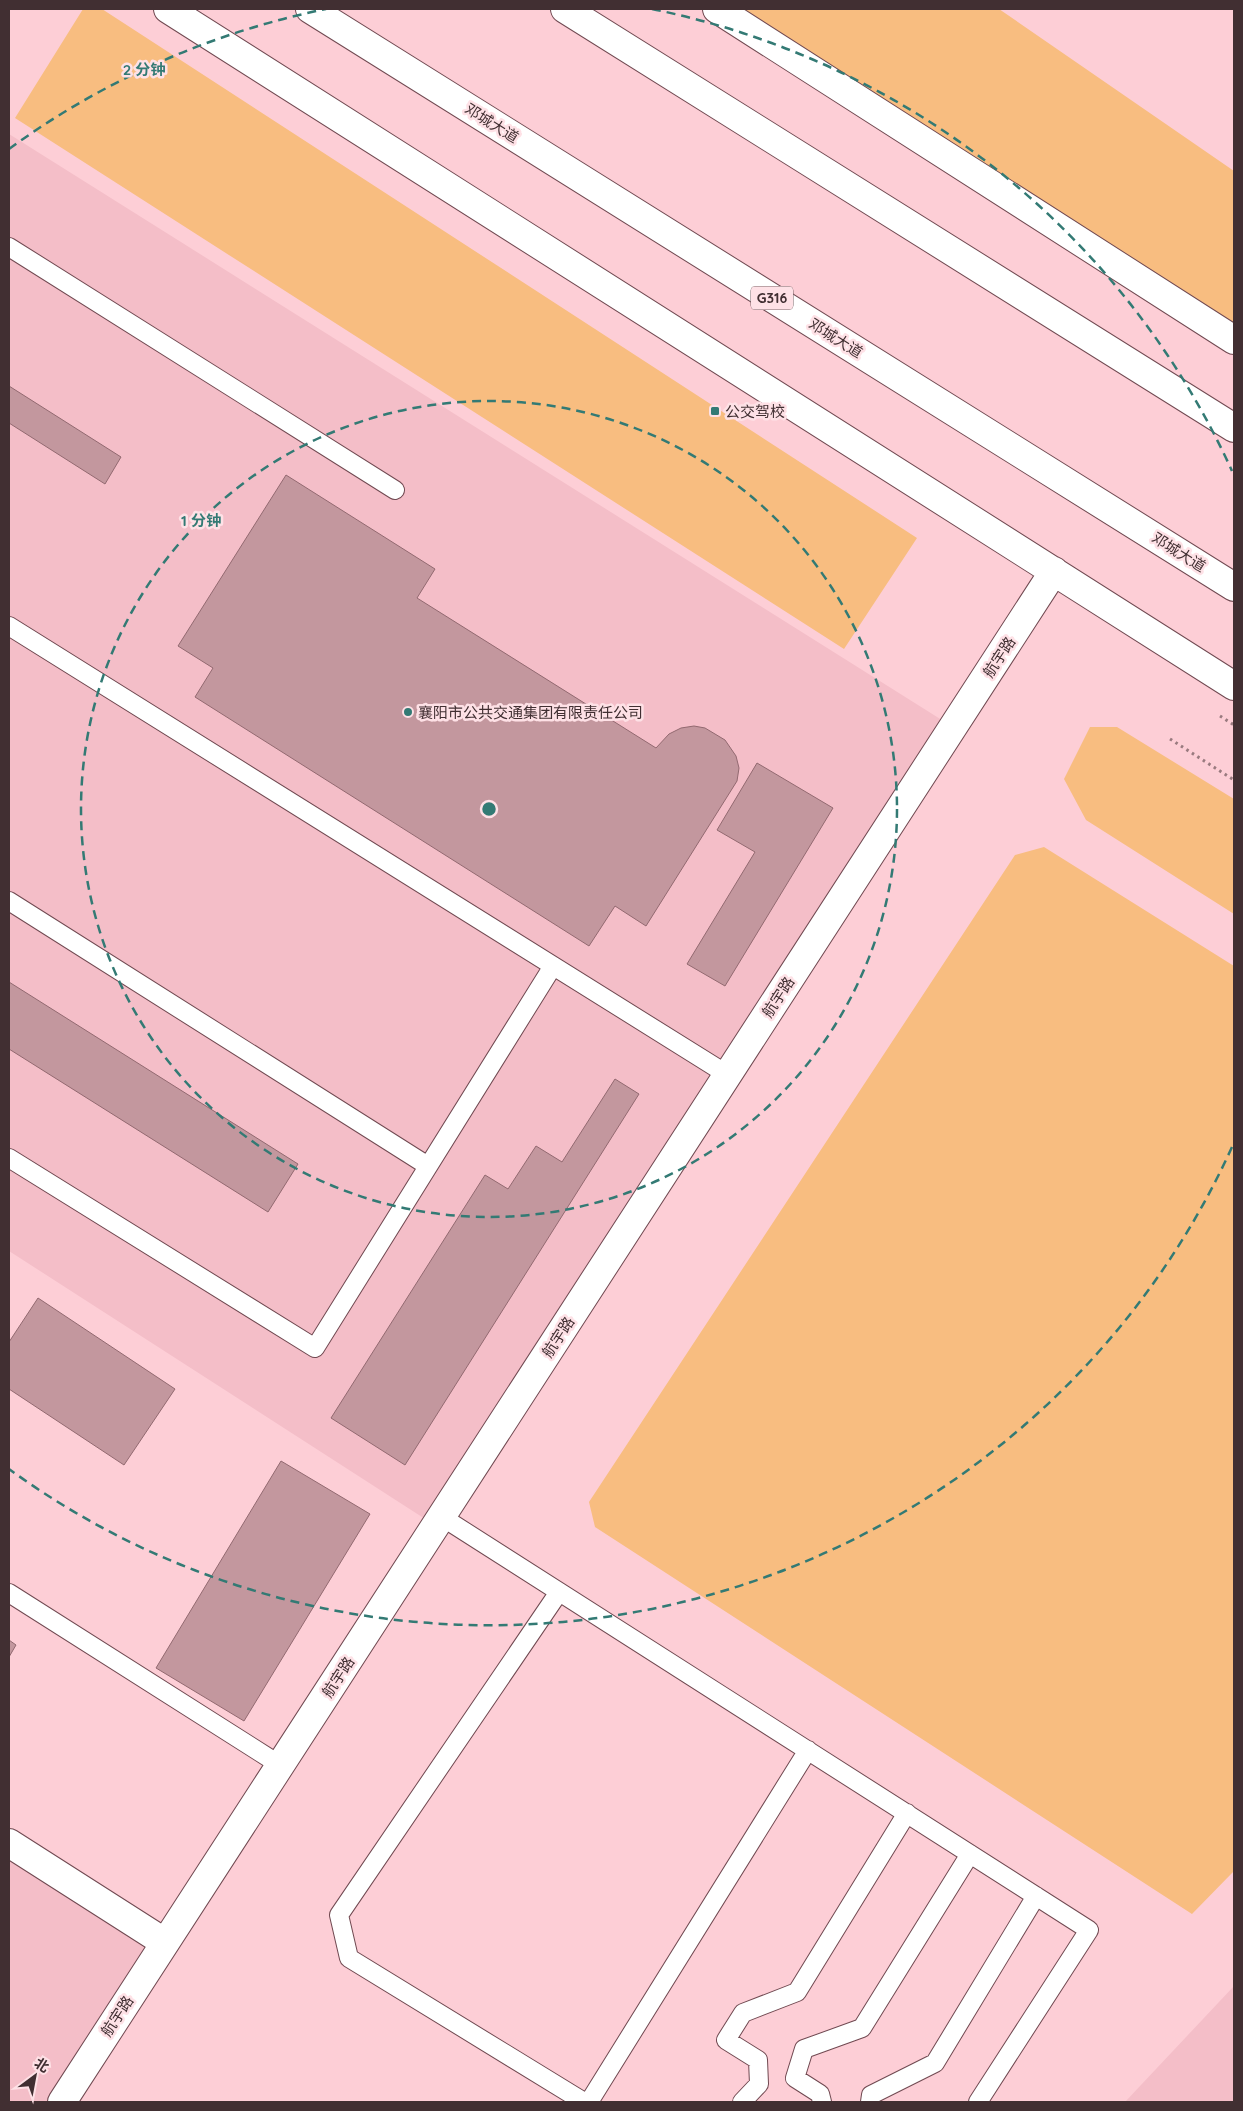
<svg xmlns="http://www.w3.org/2000/svg" width="1243" height="2111" viewBox="0 0 1243 2111" font-family="Quicksand,'Noto Sans SC',sans-serif">
  <style>
    .built { fill: #f4bec8 }
    .green { fill: #f8bd80 }
    .building { fill: #c3979e; stroke: #926970 }
    .lines { fill: none; stroke-linecap: round; stroke-linejoin: round }
    .lane-casing { stroke: #704951; stroke-width: 20 }
    .street-casing { stroke: #704951; stroke-width: 30 }
    .secondary-casing { stroke: #704951; stroke-width: 30 }
    .highway-casing { stroke: #704951; stroke-width: 30 }
    .path { stroke: #997a7f; stroke-width: 3; stroke-dasharray: 2.5 4; stroke-linecap: butt }
    .lane { stroke: #fff; stroke-width: 18 }
    .street { stroke: #fff; stroke-width: 28 }
    .secondary { stroke: #fff; stroke-width: 28 }
    .highway { stroke: #fff; stroke-width: 28 }
    .ring { fill: none; stroke: #337a74; stroke-width: 2.5; stroke-dasharray: 9 6 }
    .poi-dot { fill: #337a74; stroke: #fee1e6; stroke-width: 2 }
    .labels { text-anchor: middle; dominant-baseline: central; stroke-width: 5; stroke-linejoin: round; paint-order: stroke }
    .shield { fill: #fee1e6; stroke: #7a6468; stroke-width: 1 }
    .shield-label { font-size: 14px; font-weight: bold; fill: #412f32 }
    .street-label { font-size: 15px; fill: #412f32; stroke: #fee1e6 }
    .poi-label { font-size: 15px; fill: #412f32; stroke: #fee1e6; text-anchor: start }
    .centre { fill: #337a74; stroke: #fee1e6; stroke-width: 2.5 }
    .ring-label { font-size: 15px; text-anchor: middle; font-weight: bold; fill: #337a74; stroke: #fee1e6; stroke-width: 5; stroke-linejoin: round; paint-order: stroke }
  </style>
  <rect width="100%" height="100%" fill="#fdced6"/>
  <!-- built -->
  <path class="built" d="M 9,134 L 953,727 L 436,1526 L 9,1251 Z
    M 9,1843 L 164,1942 L 62,2102 L 9,2102 Z
    M 1234,1986 L 1234,2102 L 1125,2102 Z"/>
  <!-- green -->
  <path class="green" d="M 83,9 L 102,9 L 917,538 L 844,649 L 15,118 Z
    M 717,9 L 999,9 L 1234,171 L 1234,340 Z
    M 1090,727 L 1117,727 L 1234,799 L 1234,914 L 1086,820 L 1064,779 Z
    M 1044,847 L 1234,966 L 1234,1871 L 1192,1914 L 595,1527 L 589,1502 L 1015,855 Z"/>
  <!-- building -->
  <path class="building" d="M 9,386 L 121,457 L 105,484 L 9,423 Z
    M 286,475 L 435,569 L 417,598 L 656,748 L 669,734 L 681,728 L 694,726 L 705,728 L 725,740 L 736,756 L 739,768 L 737,781 L 646,926 L 615,906 L 589,946 L 195,697 L 213,668 L 178,646 Z
    M 757,763 L 833,808 L 725,986 L 687,964 L 755,852 L 717,830 Z
    M 9,982 L 298,1164 L 268,1212 L 9,1049 Z
    M 615,1079 L 639,1094 L 405,1465 L 331,1418 L 485,1175 L 508,1189 L 536,1146 L 562,1162 Z
    M 38,1298 L 175,1389 L 124,1465 L 9,1389 L 9,1342 Z
    M 281,1461 L 370,1514 L 244,1721 L 156,1668 Z
    M 9,1640 L 16,1645 L 9,1657 Z"/>
  <g class="lines">
    <!-- lane casing -->
    <g class="lane-casing">
      <path id="lane" d="M 9,247 L 395,490
        M 9,626 L 728,1075
        M 9,901 L 428,1166
        M 9,1158 L 315,1348 L 553,966
        M 442,1517 L 1089,1930 L 978,2102
        M 559,1592 L 339,1915 L 349,1958 L 584,2102
        M 9,1593 L 280,1765
        M 589,2102 L 808,1750
        M 742,2102 L 759,2084 L 758,2060 L 726,2040 L 743,2013 L 797,1992 L 907,1813
        M 822,2102 L 820,2094 L 795,2078 L 804,2049 L 862,2028 L 970,1854
        M 870,2102 L 871,2095 L 935,2063 L 1036,1896"/>
    </g>
    <!-- street casing -->
    <g class="street-casing">
      <path id="street" d="M 9,1843 L 164,1942"/>
    </g>
    <!-- secondary casing -->
    <g class="secondary-casing">
      <path id="secondary" d="M 168,9 L 1234,686
        M 717,9 L 1234,340
        M 62,2102 L 1054,571"/>
    </g>
    <!-- highway casing -->
    <g class="highway-casing">
      <path id="highway" d="M 310,9 L 1234,587
        M 565,9 L 1234,428"/>
    </g>
    <!-- path -->
    <path class="path" d="M 1220,716 L 1234,725
      M 1170,739 L 1234,780"/>
    <!-- lane -->
    <use href="#lane" class="lane"/>
    <!-- street -->
    <use href="#street" class="street"/>
    <!-- secondary -->
    <use href="#secondary" class="secondary"/>
    <!-- highway -->
    <use href="#highway" class="highway"/>
  </g>
  <!-- distance rings -->
  <g class="ring">
    <circle cx="489" cy="809" r="408"/>
    <path d="M1232 1147A816 816 0 0 1 9 1469M9 149A816 816 0 0 1 326 9M652 9A816 816 0 0 1 1232 471"/>
  </g>
  <!-- markers -->
  <g class="poi-dot">
    <rect x="710" y="406" width="10" height="10" rx="2.5"/>
    <circle cx="408" cy="712" r="5"/>
  </g>
  <g class="labels">
    <!-- shield labels -->
    <rect class="shield" x="751" y="286.5" width="42" height="23" rx="4"/>
    <g class="shield-label">
      <text x="772" y="298">G316</text>
    </g>
    <!-- street labels -->
    <g class="street-label">
      <text transform="translate(492 123) rotate(32)">邓城大道</text>
      <text transform="translate(836 338) rotate(32)">邓城大道</text>
      <text transform="translate(1179 552) rotate(32)">邓城大道</text>
      <text transform="translate(999 657) rotate(-57)">航宇路</text>
      <text transform="translate(778 997) rotate(-57)">航宇路</text>
      <text transform="translate(558 1337) rotate(-57)">航宇路</text>
      <text transform="translate(338 1677) rotate(-57)">航宇路</text>
      <text transform="translate(117 2016) rotate(-57)">航宇路</text>
    </g>
    <!-- poi labels -->
    <g class="poi-label">
      <text x="725" y="411">公交驾校</text>
      <text x="418" y="712">襄阳市公共交通集团有限责任公司</text>
    </g>
  </g>
  <circle cx="489" cy="809" r="8" class="centre"/>
  <g class="ring-label">
    <text x="144" y="75">2 分钟</text>
    <text x="201" y="526">1 分钟</text>
  </g>
  <!-- border -->
  <rect width="1243" height="2111" fill="none" stroke="#412f32" stroke-width="20"/>
  <!-- north arrow -->
  <g transform="translate(35 2076) rotate(32)" stroke="#fee1e6" stroke-width="4" paint-order="stroke">
  <path d="M0-4L9 19L0 12L-9 19Z" fill="#412f32"/>
  <text y="-8" font-size="14" font-weight="bold" text-anchor="middle" fill="#412f32">北</text>
  </g>
</svg>
